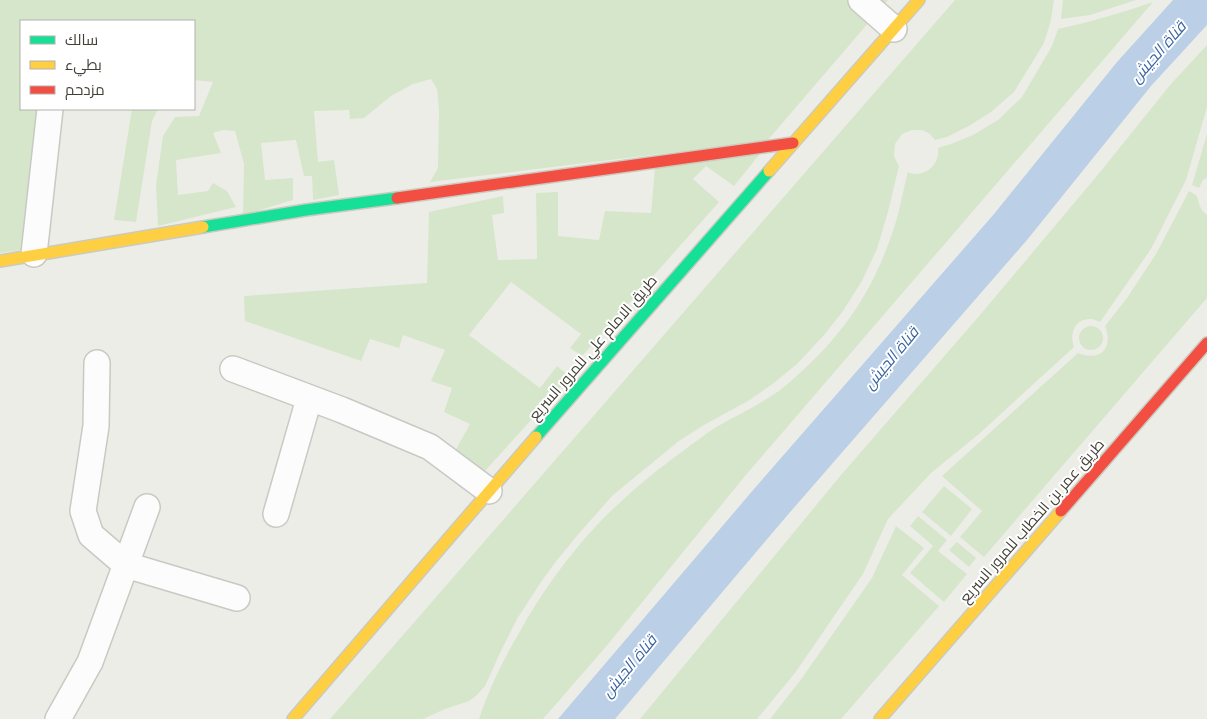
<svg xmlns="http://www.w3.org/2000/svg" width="1207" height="719" viewBox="0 0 1207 719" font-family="Roboto,Cairo,sans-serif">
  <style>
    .green { fill: #d6e6ca }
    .water { fill: #bbcfe7 }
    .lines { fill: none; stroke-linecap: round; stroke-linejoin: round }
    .street-casing { stroke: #c9c9c4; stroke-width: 28 }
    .fast-casing { stroke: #cbcabf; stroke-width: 14 }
    .slow-casing { stroke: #cbcabf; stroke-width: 14 }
    .jam-casing { stroke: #cbcabf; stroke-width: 14 }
    .street { stroke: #fcfcfc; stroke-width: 25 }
    .fast { stroke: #16e098; stroke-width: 11 }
    .slow { stroke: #ffcf43; stroke-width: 11 }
    .jam { stroke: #f24e42; stroke-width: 11 }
    .labels { text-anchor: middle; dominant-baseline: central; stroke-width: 4; stroke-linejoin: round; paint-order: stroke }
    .street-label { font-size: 15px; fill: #423f35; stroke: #fff }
    .water-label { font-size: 16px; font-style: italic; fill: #3a65a1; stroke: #fff }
  </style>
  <rect width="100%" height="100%" fill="#edede8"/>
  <!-- green -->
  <path class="green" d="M 0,0 L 888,0 L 767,141 L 430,182 L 438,168 L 439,109 L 437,89 L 431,79 L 413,84 L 391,96 L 364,118 L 350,119 L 349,110 L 314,111 L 318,162 L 334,160 L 339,195 L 313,200 L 312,176 L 304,176 L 296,140 L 261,143 L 265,180 L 293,178 L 293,200 L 243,215 L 244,164 L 235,131 L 223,130 L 213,133 L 221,153 L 176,160 L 178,195 L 208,191 L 213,183 L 227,191 L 236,207 L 158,226 L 156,185 L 163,136 L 175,117 L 199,116 L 213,82 L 194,80 L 194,21 L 21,21 L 21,109 L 43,109 L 31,249 L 0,253 Z
    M 955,0 L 1054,0 L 1051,20 L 1044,43 L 1014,92 L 991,112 L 969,126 L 947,137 L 935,140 L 930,134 L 922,130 L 912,130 L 902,134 L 895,144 L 894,156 L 899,166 L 888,212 L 877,249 L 862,281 L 843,311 L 824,335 L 797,364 L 774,383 L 748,401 L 704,425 L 679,441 L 613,495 L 582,530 L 557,560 L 541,582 L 517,619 L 501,651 L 485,686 L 476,696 L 469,701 L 445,709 L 423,719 L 330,719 Z
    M 1063,0 L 1136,0 L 1090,15 L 1061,19 Z
    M 1153,2 L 745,476 L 604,649 L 543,719 L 479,719 C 489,689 503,660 519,633 C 540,595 566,558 596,526 C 629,491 667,462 706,434 C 721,423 739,415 755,406 C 765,400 775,394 784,387 C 804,370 826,349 842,328 C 866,298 882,264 894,228 C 900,210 903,190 908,172 C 910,173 913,174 916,174 C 930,174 940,161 938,148 L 951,144 L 973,135 L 998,120 L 1022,97 L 1052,46 L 1058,29 C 1090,22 1121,13 1153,2 Z
    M 1207,45 L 1207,107 L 1186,180 L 1151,249 L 1100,322 C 1097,321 1094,319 1091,319 C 1075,318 1069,334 1074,347 L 979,434 L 931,473 L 888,519 L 863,574 L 795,673 L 757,719 L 640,719 L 841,475 L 980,315 L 1101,171 L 1170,85 Z
    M 132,109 L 158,109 L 152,121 L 136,222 L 114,220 Z
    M 1207,134 L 1207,177 L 1203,180 L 1199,188 L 1192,185 Z
    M 763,150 L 734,186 L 706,166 L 693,179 L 719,202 L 582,356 L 570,348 L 581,334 L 511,282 L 469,335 L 540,388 L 557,366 L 570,377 L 484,472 L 455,451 L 470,424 L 444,412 L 452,388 L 431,381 L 445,350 L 403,335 L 399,348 L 370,339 L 361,361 L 245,321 L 244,296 L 427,283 L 429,212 L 503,196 L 504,213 L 492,215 L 498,260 L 537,259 L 536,193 L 558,192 L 558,236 L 599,240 L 605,211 L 651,213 L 655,168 Z
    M 1189,191 L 1197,196 C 1199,203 1200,210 1207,215 L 1207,298 L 984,557 L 960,537 L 982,511 L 942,476 L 1078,353 C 1100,362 1114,348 1105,326 L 1127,298 L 1156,254 Z
    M1079 338a12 12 0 1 1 24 0a12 12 0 1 1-24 0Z
    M 944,486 L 972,509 L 951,536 L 922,512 Z
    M 918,516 L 947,540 L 938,551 L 967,574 L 944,602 L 910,573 L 933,546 L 910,526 Z
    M 896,526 L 924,548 L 902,575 L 939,606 L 841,719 L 770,719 L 802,678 L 872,578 Z
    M 957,542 L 976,558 L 969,567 L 949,550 Z"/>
  <!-- water -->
  <path class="water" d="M 1173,0 L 1207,0 L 1207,25 L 1151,86 L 1027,240 L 785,518 L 615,719 L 558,719 L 754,489 L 994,214 L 1117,62 Z"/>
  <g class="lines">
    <!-- street casing -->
    <g class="street-casing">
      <path id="street" d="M 861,0 L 894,29
        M 34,254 L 50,109
        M 97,363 L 96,426 L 83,511 L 91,535 L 126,565 L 237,598
        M 233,369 L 342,410 L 430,447 L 489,491
        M 276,514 L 309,399
        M 58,719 L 90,662 L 147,507"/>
    </g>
    <!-- fast casing -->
    <g class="fast-casing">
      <path id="fast" d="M 203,227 L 306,210 L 397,198
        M 536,437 L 769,171"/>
    </g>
    <!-- slow casing -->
    <g class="slow-casing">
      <path id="slow" d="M 769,171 L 919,0
        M 0,261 L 203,227
        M 293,719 L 536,437
        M 880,719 L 1061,511"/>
    </g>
    <!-- jam casing -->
    <g class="jam-casing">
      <path id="jam" d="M 397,198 L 793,143
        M 1061,511 L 1207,343"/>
    </g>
    <!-- street -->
    <use href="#street" class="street"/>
    <!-- fast -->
    <use href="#fast" class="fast"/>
    <!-- slow -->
    <use href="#slow" class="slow"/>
    <!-- jam -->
    <use href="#jam" class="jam"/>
  </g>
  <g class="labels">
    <!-- street labels -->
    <g class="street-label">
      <text transform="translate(593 348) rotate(-49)">طريق الامام علي للمرور السريع</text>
      <text transform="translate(1032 521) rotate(-49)">طريق عمر بن الخطاب للمرور السريع</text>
    </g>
    <!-- water labels -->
    <g class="water-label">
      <text transform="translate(1158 52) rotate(-49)">قناة الجيش</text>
      <text transform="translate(891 358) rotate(-50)">قناة الجيش</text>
      <text transform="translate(629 666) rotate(-50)">قناة الجيش</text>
    </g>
  </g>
  <!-- legend -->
  <rect x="20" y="20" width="175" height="90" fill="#ffffff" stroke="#b3b2ae"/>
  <rect x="30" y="36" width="25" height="8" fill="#16e098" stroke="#b3b2ae"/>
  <text x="65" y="45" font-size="15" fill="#423f35">سالك</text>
  <rect x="30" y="61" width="25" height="8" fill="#ffcf43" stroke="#b3b2ae"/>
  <text x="65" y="70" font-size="15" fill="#423f35">بطيء</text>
  <rect x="30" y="86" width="25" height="8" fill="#f24e42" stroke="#b3b2ae"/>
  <text x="65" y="95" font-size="15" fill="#423f35">مزدحم</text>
</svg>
